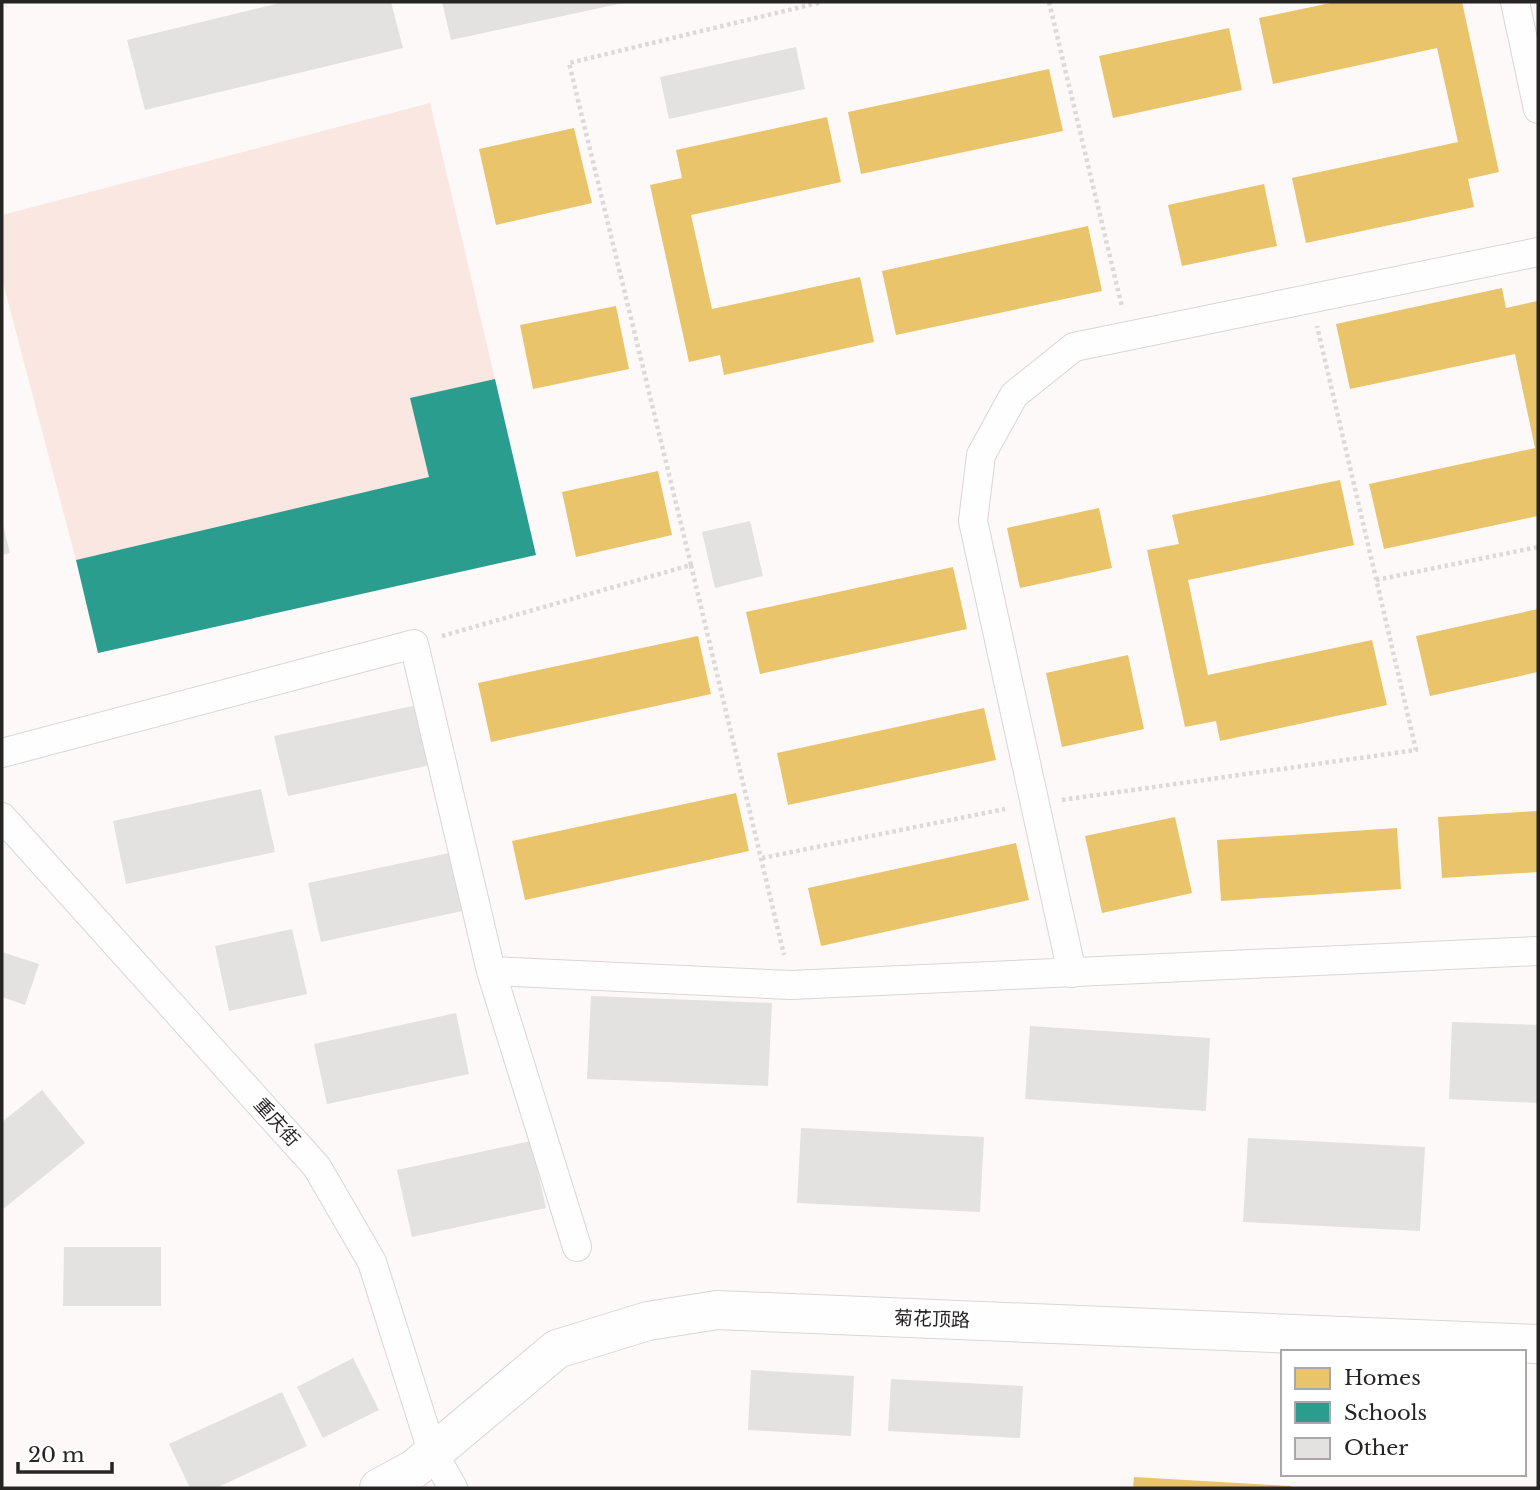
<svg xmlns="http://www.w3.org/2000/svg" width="1540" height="1490" viewBox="0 0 1540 1490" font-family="'Libre Baskerville','Noto Sans SC',serif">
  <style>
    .green { fill: #fae7e1 }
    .homes { fill: #e9c46a }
    .schools { fill: #2a9d8f }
    .building { fill: #e4e1e1 }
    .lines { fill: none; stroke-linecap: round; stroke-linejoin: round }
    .street-casing { stroke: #d9d6d5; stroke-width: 30 }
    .secondary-casing { stroke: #d9d6d5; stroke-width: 40 }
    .path { stroke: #dbdad9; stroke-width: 4.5; stroke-dasharray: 3.5 3.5; stroke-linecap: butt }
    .street { stroke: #fffefe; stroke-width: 28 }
    .secondary { stroke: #fffefe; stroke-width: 38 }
    .labels { text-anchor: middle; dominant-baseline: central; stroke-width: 7; stroke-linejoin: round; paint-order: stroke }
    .street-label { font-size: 19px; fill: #272424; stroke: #fff }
  </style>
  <rect width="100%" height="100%" fill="#fdf9f8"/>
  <!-- green -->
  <path class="green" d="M 430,103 L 495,379 L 429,477 L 76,560 L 2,279 L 2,215 Z"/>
  <!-- homes -->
  <path class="homes" d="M 1335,2 L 1462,2 L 1499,172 L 1468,179 L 1474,207 L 1306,243 L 1292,178 L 1458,142 L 1437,48 L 1273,84 L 1259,18 Z
    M 1229,28 L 1242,90 L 1113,118 L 1099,56 Z
    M 1049,69 L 1063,131 L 861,174 L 848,112 Z
    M 827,117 L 841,182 L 691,215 L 712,309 L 860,277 L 874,342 L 724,375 L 720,355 L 689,362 L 650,185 L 682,178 L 676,150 Z
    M 574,128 L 592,203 L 496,225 L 479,149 Z
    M 1264,184 L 1277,246 L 1182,266 L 1168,205 Z
    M 1088,226 L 1102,291 L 896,335 L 882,271 Z
    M 1502,288 L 1506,308 L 1537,301 L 1538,305 L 1538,516 L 1384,549 L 1369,484 L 1535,448 L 1515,354 L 1350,389 L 1336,324 Z
    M 616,306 L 629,369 L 533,389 L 520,325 Z
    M 658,471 L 672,535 L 576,557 L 562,492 Z
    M 1340,480 L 1354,545 L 1188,580 L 1208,675 L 1372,640 L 1387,705 L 1220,741 L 1216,721 L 1185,727 L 1147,550 L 1179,544 L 1172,515 Z
    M 1099,508 L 1112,568 L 1020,588 L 1007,528 Z
    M 953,567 L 967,629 L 760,674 L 746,612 Z
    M 1538,609 L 1538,672 L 1430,696 L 1416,636 Z
    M 698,636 L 711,694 L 491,742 L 478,683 Z
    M 1128,655 L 1144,729 L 1062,747 L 1046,673 Z
    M 984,708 L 996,760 L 788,805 L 777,753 Z
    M 736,793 L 749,851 L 525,900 L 512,841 Z
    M 1538,811 L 1538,872 L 1442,878 L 1438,817 Z
    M 1175,817 L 1192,893 L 1102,913 L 1085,836 Z
    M 1397,828 L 1401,889 L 1221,901 L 1217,840 Z
    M 1016,843 L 1029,900 L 821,946 L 808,888 Z
    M 1134,1477 L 1291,1486 L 1291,1488 L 1133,1488 Z"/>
  <!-- schools -->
  <path class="schools" d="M 495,379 L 536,555 L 98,653 L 76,560 L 429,477 L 410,398 Z"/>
  <!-- building -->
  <path class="building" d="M 284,2 L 391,2 L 403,48 L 145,110 L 127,40 Z
    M 442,2 L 623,2 L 623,3 L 451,40 Z
    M 796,47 L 805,89 L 669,119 L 660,77 Z
    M 2,521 L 10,553 L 2,555 Z
    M 750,521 L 763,576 L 715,588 L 702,532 Z
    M 417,705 L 431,765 L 288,796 L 274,736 Z
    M 261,789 L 275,852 L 126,884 L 113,821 Z
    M 449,853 L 462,911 L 321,942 L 308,883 Z
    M 292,929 L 307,994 L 229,1011 L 215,946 Z
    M 2,952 L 39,964 L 25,1005 L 2,997 Z
    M 591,996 L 772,1003 L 768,1086 L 587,1079 Z
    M 456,1013 L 469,1074 L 327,1104 L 314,1044 Z
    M 1452,1022 L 1538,1025 L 1538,1103 L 1449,1099 Z
    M 1030,1026 L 1210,1038 L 1206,1111 L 1025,1099 Z
    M 42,1090 L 85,1143 L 2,1210 L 2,1122 Z
    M 801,1128 L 984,1137 L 980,1212 L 797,1203 Z
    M 1248,1138 L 1425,1147 L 1420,1231 L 1243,1222 Z
    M 531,1141 L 546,1208 L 412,1237 L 397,1170 Z
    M 64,1247 L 161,1247 L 161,1306 L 63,1306 Z
    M 353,1358 L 379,1410 L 323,1438 L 297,1387 Z
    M 751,1370 L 854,1376 L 851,1436 L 748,1430 Z
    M 891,1379 L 1023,1386 L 1020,1438 L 888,1431 Z
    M 282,1392 L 307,1446 L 216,1488 L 190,1488 L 169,1444 Z"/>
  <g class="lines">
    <!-- street casing -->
    <g class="street-casing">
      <path id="street" d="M 1515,2 L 1538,109
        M 2,753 L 414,644 L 491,971 L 577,1247
        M 2,817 L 317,1167 L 372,1262 L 432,1451 L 453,1488
        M 491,971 L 791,985 L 1538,951
        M 1072,973 L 973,521 L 981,455 L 1014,395 L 1074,347 L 1538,252"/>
    </g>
    <!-- secondary casing -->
    <g class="secondary-casing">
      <path id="secondary" d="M 379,1488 L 414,1469 L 557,1349 L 648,1321 L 717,1310 L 1538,1344"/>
    </g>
    <!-- path -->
    <path class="path" d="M 1049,2 L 1122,307
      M 691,565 L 784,955
      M 1376,580 L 1538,547
      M 442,636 L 691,565 L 569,63 L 822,2
      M 1062,800 L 1416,750 L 1317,326
      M 762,858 L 1005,809"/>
    <!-- street -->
    <use href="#street" class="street"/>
    <!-- secondary -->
    <use href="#secondary" class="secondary"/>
  </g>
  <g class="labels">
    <!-- street labels -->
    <g class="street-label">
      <text transform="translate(277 1122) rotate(48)">重庆街</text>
      <text transform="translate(932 1319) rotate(2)">菊花顶路</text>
    </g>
  </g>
  <!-- border -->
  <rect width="1540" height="1490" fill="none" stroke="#272424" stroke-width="7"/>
  <!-- legend -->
  <rect x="1281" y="1350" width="245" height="126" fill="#ffffff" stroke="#a9a7a7" stroke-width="2"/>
  <rect x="1295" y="1368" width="35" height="21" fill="#e9c46a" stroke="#a9a7a7" stroke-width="2"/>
  <text x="1344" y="1385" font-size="21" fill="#272424">Homes</text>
  <rect x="1295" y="1402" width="35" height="21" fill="#2a9d8f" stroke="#a9a7a7" stroke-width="2"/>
  <text x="1344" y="1420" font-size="21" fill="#272424">Schools</text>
  <rect x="1295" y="1438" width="35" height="21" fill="#e4e1e1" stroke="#a9a7a7" stroke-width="2"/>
  <text x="1344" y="1455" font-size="21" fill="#272424">Other</text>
  <!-- scale -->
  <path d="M18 1462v10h94v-10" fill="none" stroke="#272424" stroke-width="3.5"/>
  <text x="28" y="1462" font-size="21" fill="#272424" stroke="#ffffff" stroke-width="5" paint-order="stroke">20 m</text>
</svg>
